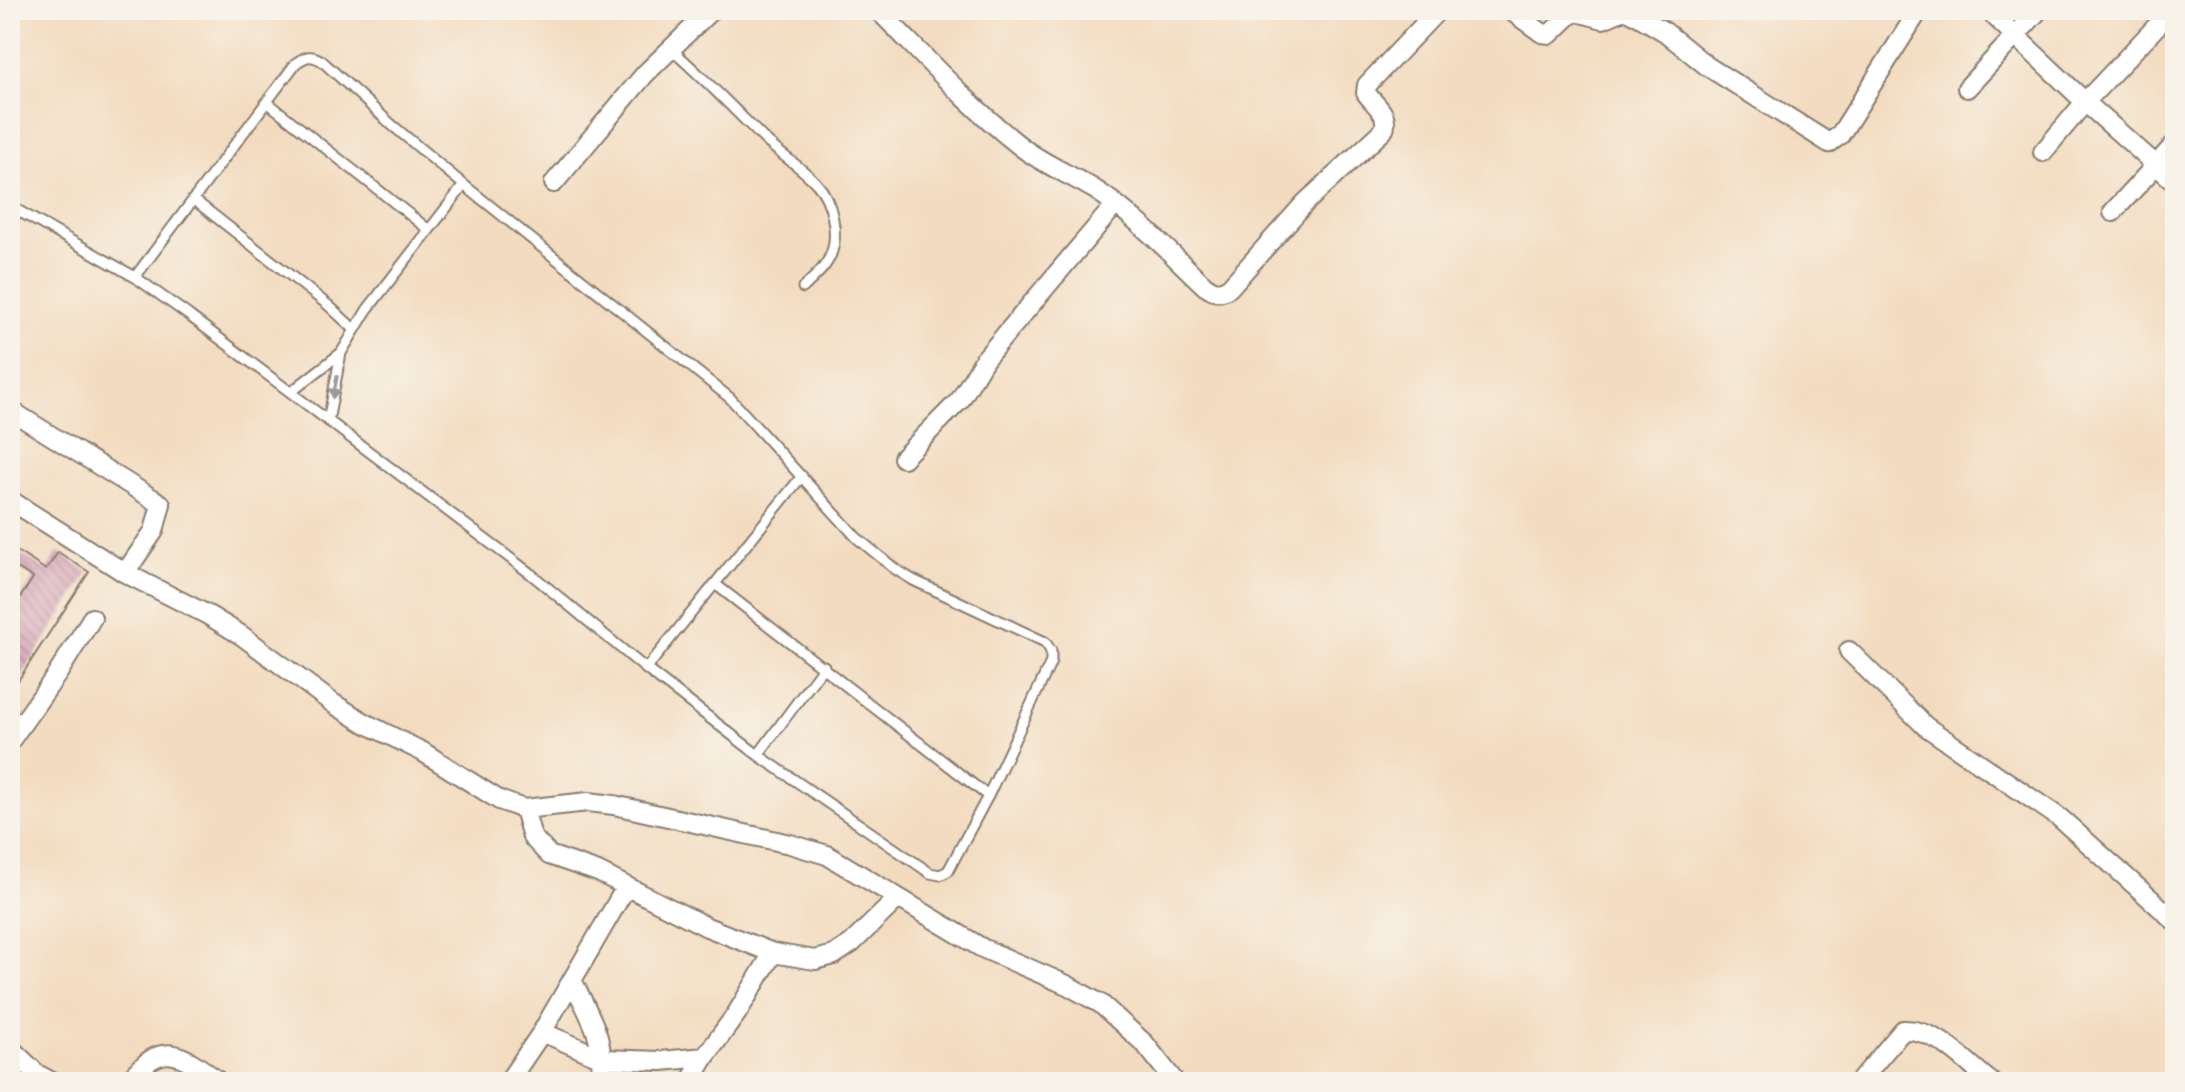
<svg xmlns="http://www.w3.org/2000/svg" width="2185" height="1092" viewBox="0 0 2185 1092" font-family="'Architects Daughter',sans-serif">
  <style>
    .building { fill: url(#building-back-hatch) }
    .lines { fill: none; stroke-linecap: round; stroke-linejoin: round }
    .service-casing { stroke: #887c6e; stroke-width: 13 }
    .minor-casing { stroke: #887c6e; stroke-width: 22 }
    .service { stroke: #fff; stroke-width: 9 }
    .minor { stroke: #fff; stroke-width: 18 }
    .oneway { fill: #999 }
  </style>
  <defs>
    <pattern id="building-back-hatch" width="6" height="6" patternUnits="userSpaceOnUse" patternTransform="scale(2)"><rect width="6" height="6" fill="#d199af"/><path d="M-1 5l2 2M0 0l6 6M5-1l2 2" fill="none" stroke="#a97c8e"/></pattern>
  </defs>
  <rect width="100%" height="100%" fill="#f7f3e8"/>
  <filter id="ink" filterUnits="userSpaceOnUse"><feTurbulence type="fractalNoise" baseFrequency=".0125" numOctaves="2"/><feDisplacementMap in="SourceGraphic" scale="16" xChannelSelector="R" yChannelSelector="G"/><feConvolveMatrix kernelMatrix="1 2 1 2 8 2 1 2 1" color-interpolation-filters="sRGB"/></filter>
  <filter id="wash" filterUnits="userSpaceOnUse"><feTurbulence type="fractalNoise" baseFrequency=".006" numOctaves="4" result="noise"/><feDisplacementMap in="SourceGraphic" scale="32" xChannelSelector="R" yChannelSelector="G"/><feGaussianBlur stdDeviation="1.8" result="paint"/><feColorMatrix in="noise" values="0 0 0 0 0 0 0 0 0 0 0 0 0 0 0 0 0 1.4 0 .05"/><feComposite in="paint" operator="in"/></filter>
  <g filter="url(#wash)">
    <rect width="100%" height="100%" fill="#f3dbbf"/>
    <g id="blocks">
      <!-- building -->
      <path class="building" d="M 15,550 L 46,570 L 58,552 L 89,572 L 10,693 L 10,613 L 33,578 L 10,563 Z"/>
    </g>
  </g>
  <g filter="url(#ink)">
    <use href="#blocks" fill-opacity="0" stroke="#887c6e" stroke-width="2"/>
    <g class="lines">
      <!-- service casing -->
      <g class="service-casing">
        <path id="service" d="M 671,49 C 704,78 734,109 765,140 C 782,156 802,167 817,184 C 832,200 839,234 831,254 C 826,268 813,278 803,288
          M 267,102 L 429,230
          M 193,199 L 328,305 L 355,330
          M 10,206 L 135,277 L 187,314 L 531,574 L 646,669 L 758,755 L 930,873 L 940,875 L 948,871 L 988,796 L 1051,662 L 1051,651 L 1045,642 L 913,580 L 895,569 L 857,538 L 730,398 L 464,185 L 392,125 L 322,61 C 311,54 306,56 296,63 L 135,277
          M 291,392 L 341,353
          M 328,421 L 341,353 L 367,310 L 464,185
          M 715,584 L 988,796
          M 646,669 L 802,476
          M 758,755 L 824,666"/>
      </g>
      <!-- minor casing -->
      <g class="minor-casing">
        <path id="minor" d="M 878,10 C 924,56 968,105 1020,146 C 1043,164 1069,174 1094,189 C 1135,215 1169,252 1205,286 C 1214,292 1218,294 1229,288 L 1305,203 L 1383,131 C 1391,114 1375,106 1366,93 L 1367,85 L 1438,10
          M 1510,10 L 1542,33 L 1550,34 L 1574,11 L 1603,19 L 1624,10
          M 1628,10 L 1665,32 L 1707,66 L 1829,143 L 1840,135 L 1919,10
          M 1988,10 L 2085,102 L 2175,182
          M 1967,88 L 2039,10
          M 2043,152 L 2085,102 L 2172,10
          M 554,183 L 645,74 L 711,10
          M 2113,212 L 2175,144
          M 10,410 L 161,504 L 154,531 L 125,573
          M 903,458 L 960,400 L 984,360 L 1115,205
          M 10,500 L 125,573 L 208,615 L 241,635 L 334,704 L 365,723 L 423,752 L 499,800 L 524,809 L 588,802 L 614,805 L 790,844 L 827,855 L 982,948 L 1067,985 L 1101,1004 L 1145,1044 L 1175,1082
          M 1849,651 L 1925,726 L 2060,818 L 2175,921
          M 10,741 L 58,673 L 92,618
          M 524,809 L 532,837 L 549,855 L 598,872 L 707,927 L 773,953 L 815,960 L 834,955 L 852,943 L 898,898
          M 572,980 C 590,1017 607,1040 600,1082
          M 542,1032 L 604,1059 L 661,1061 L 705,1057
          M 10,1048 L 37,1074 L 52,1082
          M 129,1082 C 162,1037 182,1054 219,1082
          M 508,1082 L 542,1032 L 626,887
          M 690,1082 L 705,1057 L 737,1013 L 773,953
          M 1859,1082 L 1903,1030 C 1937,1028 1965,1062 1991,1082
          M 2170,1082 L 2175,1078"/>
      </g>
      <!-- service -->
      <use href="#service" class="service"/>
      <!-- minor -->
      <use href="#minor" class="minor"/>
    </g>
    <!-- one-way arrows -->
    <defs><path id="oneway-solid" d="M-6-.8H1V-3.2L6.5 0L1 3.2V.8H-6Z" transform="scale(2)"/></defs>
    <use class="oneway" href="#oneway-solid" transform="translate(335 387) rotate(101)"/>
  </g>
  <!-- margin -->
  <rect width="2185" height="1092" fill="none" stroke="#f7f3e8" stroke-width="40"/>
</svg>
